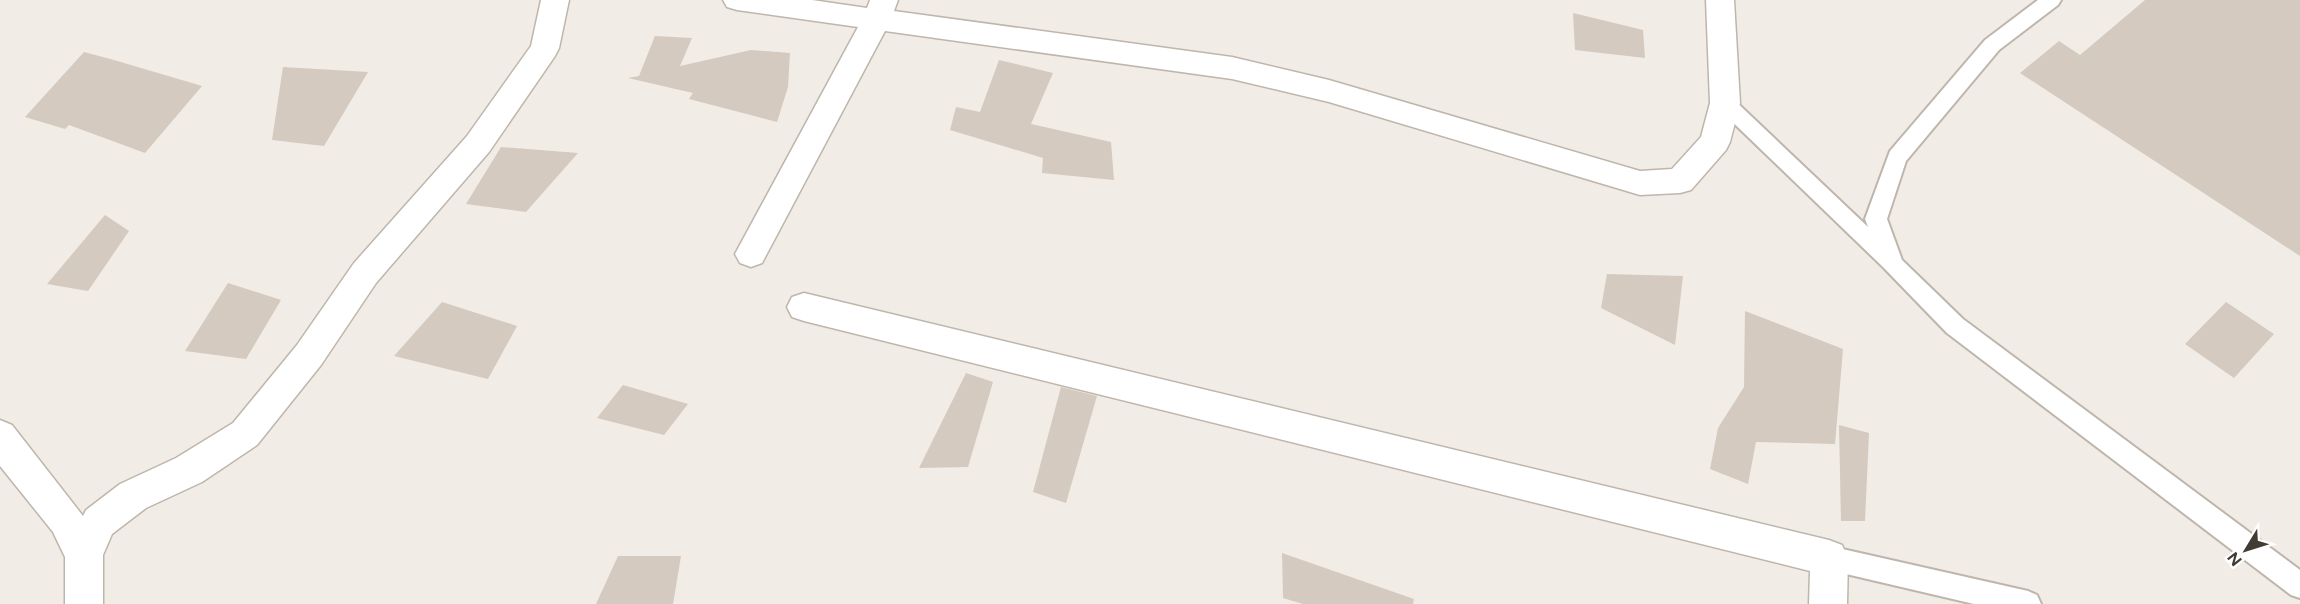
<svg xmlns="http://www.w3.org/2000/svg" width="2300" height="604" viewBox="0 0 2300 604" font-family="Figtree,sans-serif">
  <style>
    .building { fill: #d4cabf }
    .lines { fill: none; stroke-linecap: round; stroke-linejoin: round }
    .lane-casing { stroke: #beb6ac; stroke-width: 4 }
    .street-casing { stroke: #beb6ac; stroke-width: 3 }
    .lane { fill: #fff; fill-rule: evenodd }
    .street { fill: #fff; fill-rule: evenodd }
  </style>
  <rect width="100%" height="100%" fill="#f1ece5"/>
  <!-- building -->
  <path class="building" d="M 2145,0 L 2300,0 L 2300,256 L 2020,73 L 2059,41 L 2080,55 Z
    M 1573,13 L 1643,30 L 1645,58 L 1575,50 Z
    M 655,36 L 692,38 L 680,66 L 751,50 L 790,53 L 788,87 L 777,122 L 689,99 L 693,93 L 628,78 L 639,76 Z
    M 84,52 L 114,60 L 202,86 L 145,153 L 69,125 L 65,129 L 25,117 Z
    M 999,60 L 1053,73 L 1031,124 L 1111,142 L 1114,180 L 1042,173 L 1043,158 L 950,130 L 956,107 L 980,112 Z
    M 283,67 L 368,72 L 324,146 L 272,140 Z
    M 501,147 L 578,153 L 526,212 L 466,204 Z
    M 105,215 L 129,231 L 88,291 L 47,284 Z
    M 1607,274 L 1683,276 L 1675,345 L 1601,308 Z
    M 228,283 L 281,300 L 246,359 L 185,351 Z
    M 442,302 L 517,326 L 488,379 L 394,356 Z
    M 2226,302 L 2274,334 L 2234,378 L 2185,344 Z
    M 1745,311 L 1843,349 L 1835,444 L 1756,442 L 1748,484 L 1710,469 L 1718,428 L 1744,387 Z
    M 966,373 L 993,382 L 968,467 L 919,468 Z
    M 623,385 L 688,404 L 664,435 L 597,418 Z
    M 1061,387 L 1097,396 L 1066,503 L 1033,492 Z
    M 1839,425 L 1869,433 L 1865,521 L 1841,521 Z
    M 1282,553 L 1414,599 L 1413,604 L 1303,604 L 1283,598 Z
    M 618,556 L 681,556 L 673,604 L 596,604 Z"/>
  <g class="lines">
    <!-- lane casing -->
    <g class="lane-casing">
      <path id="lane" d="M 2038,0 L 2061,0 L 2058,5 L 1999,50 L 1906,161 L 1887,219 L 1902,260 L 1963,319 L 2300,570 L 2300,598 L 2291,595 L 1947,333 L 1883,267 L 1718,108 L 1715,103 L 1718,98 L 1725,95 L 1732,98 L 1868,227 L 1865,219 L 1890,151 L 1985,40 Z
        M 1829,546 L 2028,591 L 2037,595 L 2041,604 L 1974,604 L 1829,570 L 1820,567 L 1816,558 L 1820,549 Z"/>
    </g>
    <!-- street casing -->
    <g class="street-casing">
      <path id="street" d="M 541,0 L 569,0 L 559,48 L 555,56 L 489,152 L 376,283 L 321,365 L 257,445 L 202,482 L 146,508 L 112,534 L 103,555 L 103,604 L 65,604 L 65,557 L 53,532 L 0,466 L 0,420 L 12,425 L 83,516 L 86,510 L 120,484 L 176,458 L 233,423 L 297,345 L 354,263 L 467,136 L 531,46 Z
        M 723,0 L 812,0 L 867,8 L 870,0 L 898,0 L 894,11 L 1232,57 L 1329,80 L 1640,171 L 1672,169 L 1701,137 L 1710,103 L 1706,0 L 1734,0 L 1740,103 L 1730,142 L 1726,150 L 1691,190 L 1680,193 L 1640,195 L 1329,102 L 1232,79 L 885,31 L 762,263 L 751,267 L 740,263 L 735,254 L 858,27 L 737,10 L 727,7 Z
        M 804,293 L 1829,540 L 1842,545 L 1848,558 L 1847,604 L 1809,604 L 1810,571 L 804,321 L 792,317 L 787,307 L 792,297 Z"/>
    </g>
    <!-- lane -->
    <use href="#lane" class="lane"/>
    <!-- street -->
    <use href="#street" class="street"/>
  </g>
  <!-- north arrow -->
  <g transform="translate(2246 550) rotate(232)" stroke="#ffffff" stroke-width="4.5" paint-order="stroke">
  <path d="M0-4.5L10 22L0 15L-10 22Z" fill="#423c35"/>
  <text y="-9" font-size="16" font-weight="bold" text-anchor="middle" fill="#423c35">N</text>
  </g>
</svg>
